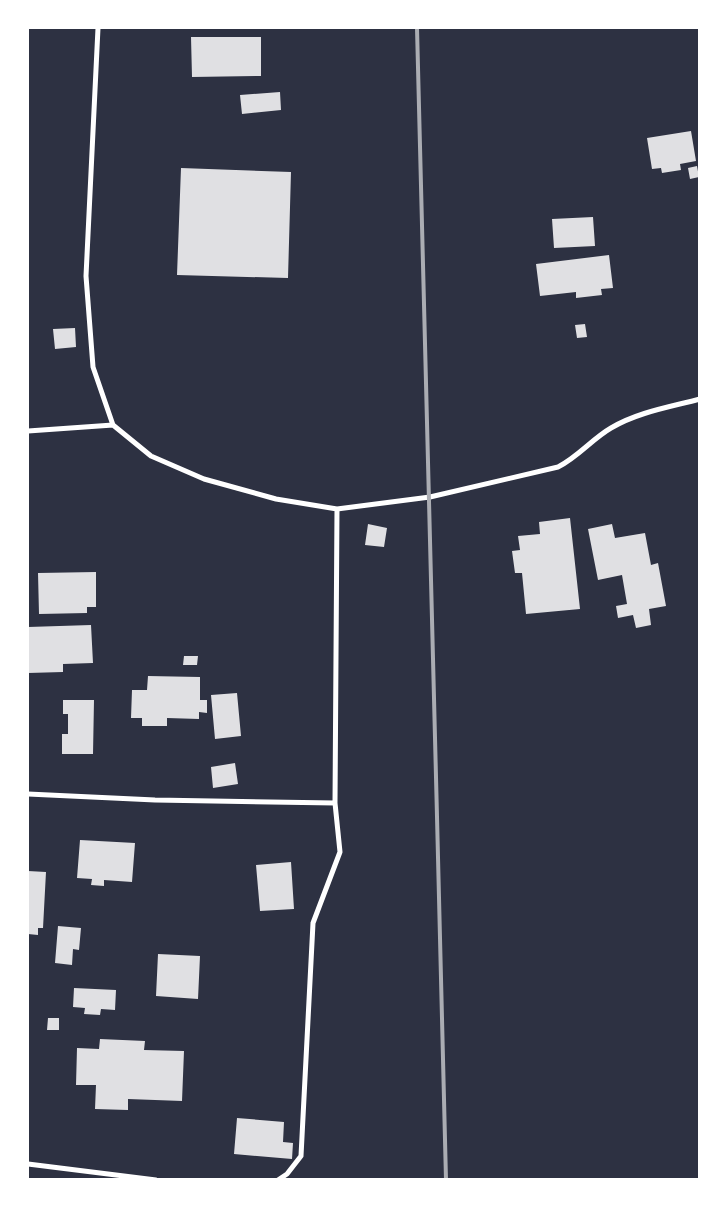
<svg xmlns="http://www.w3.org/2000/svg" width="727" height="1207" viewBox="0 0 727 1207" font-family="Merriweather,serif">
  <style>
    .building { fill: #e0e0e3 }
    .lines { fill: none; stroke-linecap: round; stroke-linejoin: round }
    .minor { stroke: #fff; stroke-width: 5 }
    .rail { stroke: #abadb3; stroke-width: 4 }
  </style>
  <rect width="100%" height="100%" fill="#2d3142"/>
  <!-- building -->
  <path class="building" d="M 191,37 L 261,37 L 261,76 L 192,77 Z
    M 280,92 L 281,110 L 242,114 L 240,95 Z
    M 691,131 L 696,161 L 680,164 L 681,170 L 662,173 L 661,168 L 652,169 L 647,138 Z
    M 697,166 L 699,177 L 690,179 L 688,168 Z
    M 181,168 L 291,172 L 288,278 L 177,275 Z
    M 593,217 L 595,246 L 554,248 L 552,219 Z
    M 609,255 L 613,288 L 601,289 L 602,295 L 576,298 L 576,292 L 540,296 L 536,264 Z
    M 585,324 L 587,337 L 577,338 L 575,325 Z
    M 75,328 L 76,347 L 55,349 L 53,329 Z
    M 570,518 L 580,609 L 526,614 L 522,573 L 515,573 L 512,551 L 520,550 L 518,536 L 540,534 L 539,522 Z
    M 368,524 L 387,528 L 384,547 L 365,545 Z
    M 612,524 L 615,538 L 645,533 L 651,565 L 658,563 L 666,606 L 649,609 L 651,625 L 636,628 L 633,615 L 618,618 L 616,606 L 627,604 L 622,575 L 598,580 L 588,529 Z
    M 96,572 L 96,607 L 87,607 L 87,613 L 39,614 L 38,573 Z
    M 91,625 L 93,663 L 63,664 L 63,672 L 28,673 L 28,627 Z
    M 184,656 L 198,656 L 197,665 L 183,665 Z
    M 148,676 L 200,677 L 200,700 L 207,700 L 207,713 L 199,712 L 199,719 L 167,718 L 167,726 L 142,726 L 142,718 L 131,718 L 132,690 L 147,690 Z
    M 237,693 L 241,736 L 215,739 L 211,695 Z
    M 63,700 L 94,700 L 93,754 L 62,754 L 62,734 L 68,734 L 68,714 L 63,714 Z
    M 235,763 L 238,784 L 213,788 L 211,767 Z
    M 80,840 L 135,843 L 132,882 L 104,880 L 104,886 L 91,885 L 92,879 L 77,878 Z
    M 291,862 L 294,909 L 260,911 L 256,865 Z
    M 28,871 L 46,872 L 43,928 L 38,928 L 38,935 L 28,934 Z
    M 58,926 L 81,928 L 79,950 L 73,949 L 72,965 L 55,963 Z
    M 158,954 L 200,956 L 198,999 L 156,996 Z
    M 74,988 L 116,990 L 115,1010 L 101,1009 L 100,1015 L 84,1014 L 85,1008 L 73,1007 Z
    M 48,1018 L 59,1018 L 59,1030 L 47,1030 Z
    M 100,1039 L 145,1041 L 144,1050 L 184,1051 L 182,1101 L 128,1099 L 128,1110 L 95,1109 L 96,1085 L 76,1085 L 77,1048 L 99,1049 Z
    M 237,1118 L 284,1122 L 283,1142 L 293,1143 L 292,1159 L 234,1154 Z"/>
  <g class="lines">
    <!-- minor -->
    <path class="minor" d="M 98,28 L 86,276 L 93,367 L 113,425 L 151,456 L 204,479 L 276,499 L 337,509 L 430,497 L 558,467 C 578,457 592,439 611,428 C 638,412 670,407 700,399
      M 28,431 L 113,425
      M 28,794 L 155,800 L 335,803
      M 28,1164 L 156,1180
      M 278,1180 L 287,1174 L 301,1156 L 313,923 L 340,852 L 335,803 L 337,509"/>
    <!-- rail -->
    <path class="rail" d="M 417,28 C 428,411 436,796 446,1180"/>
  </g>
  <!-- border -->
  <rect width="727" height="1207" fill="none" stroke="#ffffff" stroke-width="58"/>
</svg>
